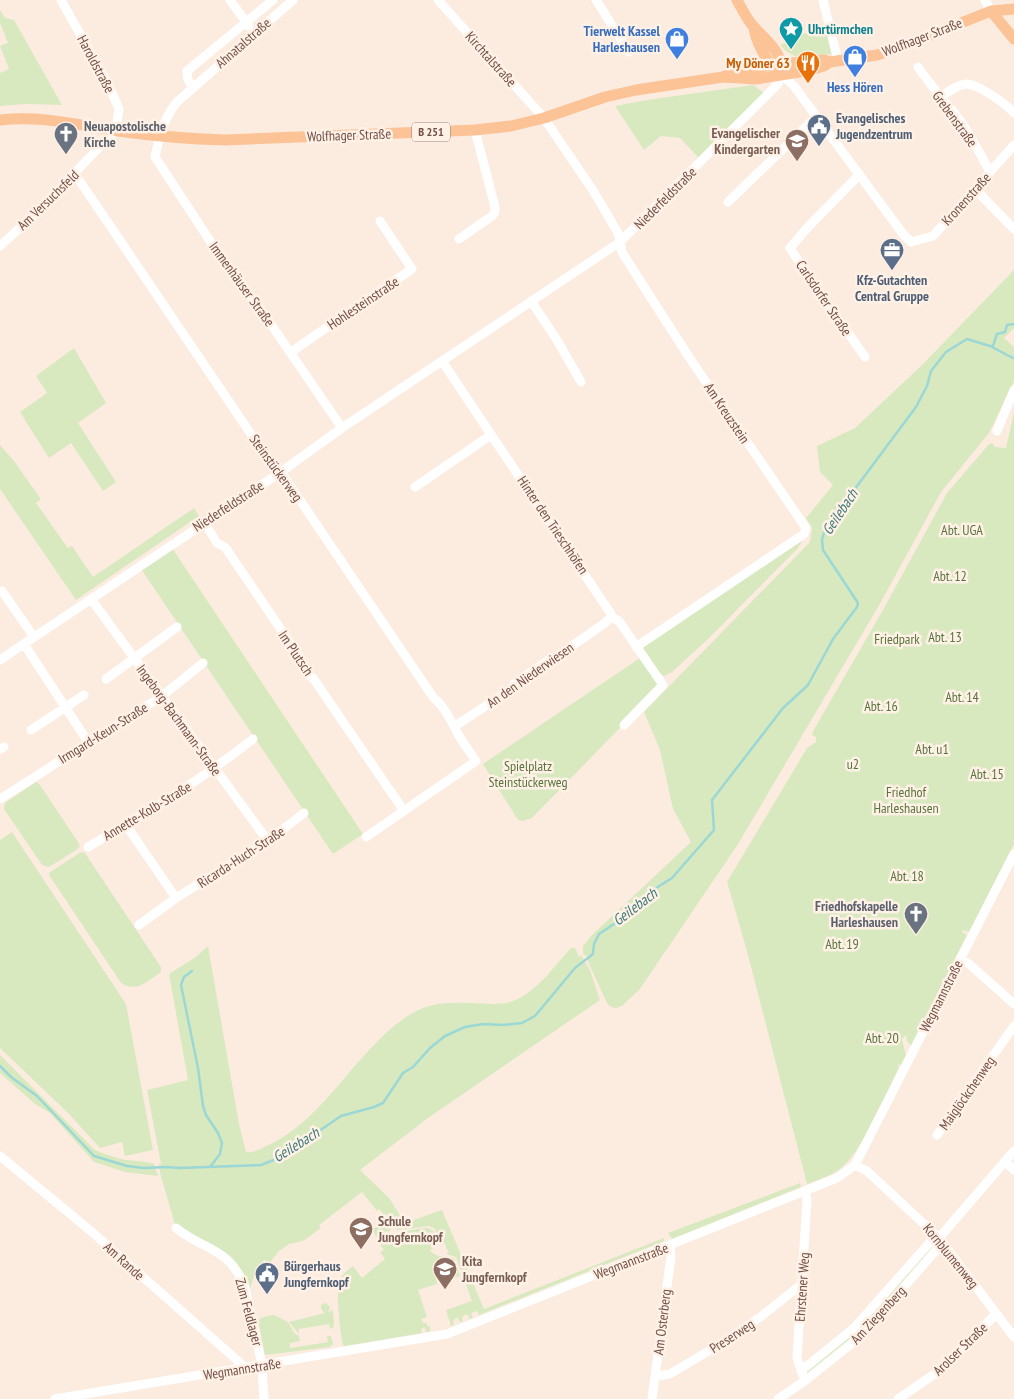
<svg xmlns="http://www.w3.org/2000/svg" width="1014" height="1399" viewBox="0 0 1014 1399" font-family="'PT Sans Narrow',sans-serif">
<style>
.green{fill:#d8e9bf}
.lines{fill:none;stroke-linecap:round;stroke-linejoin:round}
.stream{stroke:#9bd7d5;stroke-width:2.5}
.minor{stroke:#fff;stroke-width:9}
.major{stroke:#fcc397;stroke-width:11}
.labels{text-anchor:middle;stroke-width:5;stroke-linejoin:round;paint-order:stroke}
.shield{fill:#fff1e6;stroke:#9d8077;stroke-width:1}
.shield-label{font-size:12px;font-weight:bold;fill:#734f47}
.culture-label{font-size:14px;font-weight:bold;fill:#0d838f;stroke:#fff1e6;text-anchor:start}
.shop-label{font-size:14px;font-weight:bold;fill:#366cbe;stroke:#fff1e6;text-anchor:end}
.street-label{font-size:14px;fill:#734f47;stroke:#fff1e6}
.food-label{font-size:14px;font-weight:bold;fill:#c56008;stroke:#fff1e6;text-anchor:end}
.service-label{font-size:14px;font-weight:bold;fill:#4e5e75;stroke:#fff1e6;text-anchor:start}
.worship-label{font-size:14px;font-weight:bold;fill:#5b616d;stroke:#fff1e6;text-anchor:start}
.education-label{font-size:14px;font-weight:bold;fill:#785e54;stroke:#fff1e6;text-anchor:start}
.park-label{font-size:14px;fill:#58743d;stroke:#fff1e6}
.water-label{font-size:15px;font-style:italic;fill:#3b7978;stroke:#fff1e6}
</style>
<rect width="100%" height="100%" fill="#fcece0"/>
<path class="green" d="M0,10L5,18L14,20L62,105L26,104L0,106V73L9,69L0,46L8,43L0,23Z
M825,24L833,54L797,57L787,52L780,45Z
M753,85L764,93L699,158L680,138L661,136L644,150L615,106L647,100Z
M1014,270V328L1004,338L1014,347V381L989,433L941,492L881,602L738,844L640,989L622,1006L616,1008L611,1007L607,1003L588,962V957L583,954V946L591,936L691,842L673,809L660,750L644,712L810,542L812,528L806,518L833,485L820,472L817,446L855,428L921,366Z
M74,348L106,403L78,423L116,482L103,491L71,443L49,458L20,412L47,393L36,376Z
M1014,412V844L969,932L963,930L962,932L967,935L911,1046L907,1041L906,1035L902,1039L906,1056L901,1065L898,1064L899,1067C886,1094 862,1153 839,1170C829,1176 818,1180 807,1184L747,951L727,882L807,748L816,742V737L813,736L812,733L884,608L947,493L989,444L992,443L995,447L1006,448Z
M0,445L14,461L41,499L36,503L68,548L72,546L93,577L194,508L199,516L76,600L0,489Z
M801,539L802,541L798,548L708,639L672,672L664,676C653,671 645,659 643,647Z
M172,548L363,834L333,854L141,569Z
M640,658L658,684L656,691L532,818L523,821L518,820L483,764Z
M36,782L40,785L80,845L78,849L49,867L42,865L4,809L5,803Z
M12,832L126,1004L153,1150L125,1156L122,1142L100,1148L68,1113L0,1048V840Z
M81,852L85,853L161,967V972C147,981 138,993 121,983L49,875L50,872Z
M208,946L239,1124L246,1152C252,1153 258,1150 264,1147C318,1125 350,1062 394,1026C421,1004 437,1002 471,1003C485,1003 499,1006 513,1001C537,992 554,966 571,948H575L579,957L581,955L590,970L600,1000L428,1118L360,1170L389,1198L405,1223L442,1210L484,1309L664,1238V1241L479,1315L477,1311L471,1313L473,1318L470,1319L467,1314L462,1317L463,1321L460,1322L458,1318L453,1320L454,1325L451,1326L446,1310L472,1301L456,1257L446,1254L449,1252L446,1248V1245L440,1239L434,1228L429,1226L398,1230L392,1227L390,1231L382,1232L376,1237L373,1229L387,1219L379,1209L377,1211L362,1192L319,1225L321,1228L303,1241L289,1244L279,1251L270,1262L264,1260L255,1272L249,1293L234,1266L176,1228L160,1173L159,1164H161L147,1090L188,1080L169,974L196,957Z
M0,1055L95,1150C105,1154 115,1158 126,1160C136,1161 145,1161 154,1164L158,1176L125,1172L94,1162L50,1113L35,1104L0,1073Z
M800,1183L801,1187L672,1239L668,1233Z
M428,1228L435,1232L438,1239H435L431,1246L433,1250L430,1249C432,1257 446,1257 454,1258L460,1276L454,1278V1274L449,1268L435,1267L437,1284L418,1290L427,1317L421,1319L423,1323H427V1326H430V1331L426,1332L425,1327L421,1329L422,1333L345,1346L343,1345C340,1334 336,1290 339,1281C341,1275 348,1270 353,1266L362,1278L385,1259L380,1252L384,1250L380,1244L382,1243L381,1241C397,1232 410,1229 428,1228Z
M932,1243L935,1246L860,1332L808,1374H807L806,1371Z
M326,1303L330,1307L328,1312L333,1310L334,1323L333,1328L330,1329L329,1324L299,1329V1334L289,1322L325,1313C323,1311 319,1309 322,1304Z
M274,1315L288,1322L294,1333L299,1336L300,1341L290,1343V1348L328,1342L327,1336H331L333,1344L330,1347L265,1355L258,1320L266,1316Z"/>
<g class="lines">
<path class="stream" d="M990,346L1013,358
M192,971L184,977L181,985L198,1068L203,1106L206,1115L218,1133L222,1143L220,1154L210,1167
M0,1066L11,1077L37,1096L94,1156L127,1166L144,1168L166,1167L179,1168L261,1165L281,1157L341,1116L374,1107L383,1103L403,1073L413,1067L430,1048L445,1036L465,1027L483,1024L503,1025L522,1023L535,1016L575,968L593,954L594,944L599,934L617,922L626,913L640,905L653,890L672,878L714,830L712,800L783,708L808,685L833,639L857,607L858,603L823,550L822,540L825,529L916,407L927,386L931,371L946,352L967,339L990,346H993L997,334L1005,332L1007,325L1014,324"/>
<path class="minor" d="M230,0L249,26
M293,0L177,102C164,117 159,138 155,157L235,279L259,307L342,428
M438,0L544,118L594,192L618,233L622,252L644,287L691,360L806,528L804,534L636,647
M596,0L629,52
M823,0L838,61
M985,0L991,11
M918,67C930,85 945,101 959,119C971,135 980,154 990,172
M193,86L188,80L187,71L273,0
M941,97C948,92 956,85 966,84C977,83 1006,104 1014,113
M75,174L278,474L285,478L433,697C445,707 451,721 458,734C463,743 470,752 476,761L366,837
M859,175L808,227L790,248L813,283L865,357
M975,189L1014,229
M728,202L816,117
M459,239L492,216L495,212V207L475,130
M0,246L36,213L116,130L119,109L108,84L61,0
M531,301L557,340L581,382
M291,352L412,269L380,221
M442,361L611,614V617L605,623L556,657L550,659L514,684L510,690L455,726
M997,431L1014,390
M415,487L491,435
M204,522L217,543L225,547L299,656C301,666 304,673 313,678L404,811
M2,591L34,637
M91,599L268,841
M611,617L619,621L663,685L624,725
M24,644L88,742
M0,660L278,474L342,428L620,242L778,84L782,75L794,86L903,234L911,242L933,236L1014,145
M106,679L177,627
M31,730L84,695
M0,749L4,747
M0,799L162,696L203,663
M126,825L176,898
M88,847C145,814 201,780 253,739
M139,925L176,898L268,841L304,813
M960,959L968,963L1014,1004
M937,1135L1014,1026
M0,1156L92,1232L246,1368
M1005,1161L1014,1170
M855,1165L867,1171L939,1238L1014,1337
M176,1228C206,1252 228,1246 245,1287L262,1365L264,1399
M801,1371L854,1328L932,1240L939,1238
M803,1375L797,1358L807,1200L805,1191
M656,1376L670,1374L722,1343L759,1318L802,1284
M55,1399L447,1334L837,1178L855,1165L1014,854
M652,1399L671,1256L670,1246
M778,1399L806,1380L862,1335L937,1249L939,1238L1014,1151
M898,1399L942,1369L996,1314"/>
<path class="major" d="M737,0C742,9 747,20 754,27C766,40 782,52 782,71
M991,11L1014,39
M754,27C755,40 767,62 776,71
M725,76C755,65 792,63 824,60L830,62L877,55L906,45L991,11L1014,9
M0,120C40,115 78,125 118,131C154,136 189,139 225,140L475,130L511,126L544,118L605,97L636,90L723,77L756,79L806,71L824,66L830,62"/>
</g>
<defs>
<symbol id="sight-pin" viewBox="-11 -11 22 30"><path d="M0 17L-7.5 6A9.5 9.5 0 1 1 7.5 6Z" fill="#0f9aa8" stroke="#fff1e6"/><path d="M0-6L1.8-2.2L6-1.7L2.9 1.2L3.7 5.4L0 3.3L-3.7 5.4L-2.9 1.2L-6-1.7L-1.8-2.2Z" fill="#fff"/></symbol>
<symbol id="shop-pin" viewBox="-11 -11 22 30"><path d="M0 17L-7.5 6A9.5 9.5 0 1 1 7.5 6Z" fill="#3f7fe0" stroke="#fff1e6"/><path d="M-5-2.5h2.3a2.7 3.5 0 0 1 5.4 0H5L5.5 6h-11ZM-1.5-2.5h3a1.5 2.3 0 0 0-3 0Z" fill="#fff"/></symbol>
<symbol id="restaurant-pin" viewBox="-11 -11 22 30"><path d="M0 17L-7.5 6A9.5 9.5 0 1 1 7.5 6Z" fill="#e8710a" stroke="#fff1e6"/><path d="M-5-6h1v4h1v-4h1v4h1v-4h1v5L-1.5 .5V6h-2V.5L-5-1ZM5-6V6H3V1.5H1.5Q1.5-4 5-6Z" fill="#fff"/></symbol>
<symbol id="civic-pin" viewBox="-11 -11 22 30"><path d="M0 17L-7.5 6A9.5 9.5 0 1 1 7.5 6Z" fill="#5c6f8a" stroke="#fff1e6"/><path d="M-.6-6.5H3V-4.5H.6V-3L4-1V1h2V6H-6V1h2V-1L-.6-3ZM-1.2 2.5V6h2.4V2.5Z" fill="#fff"/></symbol>
<symbol id="church-pin" viewBox="-11 -11 22 30"><path d="M0 17L-7.5 6A9.5 9.5 0 1 1 7.5 6Z" fill="#6b7280" stroke="#fff1e6"/><path d="M-1.2-6h2.4v3.5h3.3v2.4h-3.3V6h-2.4V-.1h-3.3v-2.4h3.3Z" fill="#fff"/></symbol>
<symbol id="school-pin" viewBox="-11 -11 22 30"><path d="M0 17L-7.5 6A9.5 9.5 0 1 1 7.5 6Z" fill="#8d6e63" stroke="#fff1e6"/><path d="M0-5L7-2L0 1L-7-2ZM-4 1L0 2.5L4 1V4Q0 6-4 4Z" fill="#fff"/></symbol>
<symbol id="office-pin" viewBox="-11 -11 22 30"><path d="M0 17L-7.5 6A9.5 9.5 0 1 1 7.5 6Z" fill="#5c6f8a" stroke="#fff1e6"/><path d="M-6-3h4V-5.5h4V-3h4V5H-6ZM-1-4.5V-3h2v-1.5ZM-6 0V1H6V0Z" fill="#fff"/></symbol>
</defs>
<g fill-rule="evenodd">
<use href="#sight-pin" x="777" y="15" width="28" height="38"/>
<use href="#shop-pin" x="663" y="25" width="28" height="38"/>
<use href="#shop-pin" x="841" y="43" width="28" height="38"/>
<use href="#restaurant-pin" x="794" y="49" width="28" height="38"/>
<use href="#civic-pin" x="805" y="112" width="28" height="38"/>
<use href="#church-pin" x="52" y="120" width="28" height="38"/>
<use href="#school-pin" x="783" y="127" width="28" height="38"/>
<use href="#office-pin" x="878" y="236" width="28" height="38"/>
<use href="#church-pin" x="902" y="900" width="28" height="38"/>
<use href="#school-pin" x="347" y="1215" width="28" height="38"/>
<use href="#school-pin" x="431" y="1255" width="28" height="38"/>
<use href="#civic-pin" x="253" y="1260" width="28" height="38"/>
</g>
<g class="labels">
<rect class="shield" x="412" y="122.5" width="38" height="19" rx="4"/>
<g class="shield-label">
<text x="431" y="136">B 251</text>
</g>
<g class="culture-label">
<text x="808" y="34">Uhrtürmchen</text>
</g>
<g class="shop-label">
<text x="660" y="36">Tierwelt Kassel<tspan x="660" dy="16">Harleshausen</tspan></text>
<text x="855" y="92" text-anchor="middle">Hess Hören</text>
</g>
<g class="street-label">
<text transform="translate(922 37) rotate(-21)" y="5">Wolfhager Straße</text>
<text transform="translate(243 43) rotate(-41)" y="5">Ahnatalstraße</text>
<text transform="translate(491 59) rotate(48)" y="5">Kirchtalstraße</text>
<text transform="translate(96 64) rotate(62)" y="5">Haroldstraße</text>
<text transform="translate(955 119) rotate(54)" y="5">Grebenstraße</text>
<text transform="translate(349 135) rotate(-2)" y="5">Wolfhager Straße</text>
<text transform="translate(665 198) rotate(-45)" y="5">Niederfeldstraße</text>
<text transform="translate(966 199) rotate(-48)" y="5">Kronenstraße</text>
<text transform="translate(48 200) rotate(-44)" y="5">Am Versuchsfeld</text>
<text transform="translate(242 284) rotate(54)" y="5">Immenhäuser Straße</text>
<text transform="translate(824 298) rotate(56)" y="5">Carlsdorfer Straße</text>
<text transform="translate(363 303) rotate(-34)" y="5">Hohlesteinstraße</text>
<text transform="translate(727 413) rotate(56)" y="5">Am Kreuzstein</text>
<text transform="translate(276 468) rotate(54)" y="5">Steinstückerweg</text>
<text transform="translate(228 506) rotate(-33)" y="5">Niederfeldstraße</text>
<text transform="translate(553 525) rotate(56)" y="5">Hinter den Trieschhöfen</text>
<text transform="translate(296 653) rotate(56)" y="5">Im Plutsch</text>
<text transform="translate(530 675) rotate(-35)" y="5">An den Niederwiesen</text>
<text transform="translate(179 720) rotate(54)" y="5">Ingeborg-Bachmann-Straße</text>
<text transform="translate(103 733) rotate(-32)" y="5">Irmgard-Keun-Straße</text>
<text transform="translate(147 811) rotate(-31)" y="5">Annette-Kolb-Straße</text>
<text transform="translate(241 857) rotate(-33)" y="5">Ricarda-Huch-Straße</text>
<text transform="translate(941 996) rotate(-63)" y="5">Wegmannstraße</text>
<text transform="translate(967 1093) rotate(-55)" y="5">Maiglöckchenweg</text>
<text transform="translate(951 1256) rotate(51)" y="5">Kornblumenweg</text>
<text transform="translate(124 1261) rotate(42)" y="5">Am Rande</text>
<text transform="translate(631 1261) rotate(-21)" y="5">Wegmannstraße</text>
<text transform="translate(802 1287) rotate(-86)" y="5">Ehrstener Weg</text>
<text transform="translate(249 1312) rotate(75)" y="5">Zum Feldlager</text>
<text transform="translate(878 1315) rotate(-47)" y="5">Am Ziegenberg</text>
<text transform="translate(662 1322) rotate(-83)" y="5">Am Osterberg</text>
<text transform="translate(732 1336) rotate(-33)" y="5">Preserweg</text>
<text transform="translate(960 1349) rotate(-44)" y="5">Arolser Straße</text>
<text transform="translate(242 1369) rotate(-9)" y="5">Wegmannstraße</text>
</g>
<g class="food-label">
<text x="790" y="68">My Döner 63</text>
</g>
<g class="service-label">
<text x="836" y="123">Evangelisches<tspan x="836" dy="16">Jugendzentrum</tspan></text>
<text x="892" y="285" text-anchor="middle">Kfz-Gutachten<tspan x="892" dy="16">Central Gruppe</tspan></text>
<text x="284" y="1271">Bürgerhaus<tspan x="284" dy="16">Jungfernkopf</tspan></text>
</g>
<g class="worship-label">
<text x="84" y="131">Neuapostolische<tspan x="84" dy="16">Kirche</tspan></text>
<text x="898" y="911" text-anchor="end">Friedhofskapelle<tspan x="898" dy="16">Harleshausen</tspan></text>
</g>
<g class="education-label">
<text x="780" y="138" text-anchor="end">Evangelischer<tspan x="780" dy="16">Kindergarten</tspan></text>
<text x="378" y="1226">Schule<tspan x="378" dy="16">Jungfernkopf</tspan></text>
<text x="462" y="1266">Kita<tspan x="462" dy="16">Jungfernkopf</tspan></text>
</g>
<g class="park-label">
<text x="962" y="535">Abt. UGA</text>
<text x="950" y="581">Abt. 12</text>
<text x="945" y="642">Abt. 13</text>
<text x="897" y="644">Friedpark</text>
<text x="962" y="702">Abt. 14</text>
<text x="881" y="711">Abt. 16</text>
<text x="932" y="754">Abt. u1</text>
<text x="853" y="769">u2</text>
<text x="528" y="771">Spielplatz<tspan x="528" dy="16">Steinstückerweg</tspan></text>
<text x="987" y="779">Abt. 15</text>
<text x="906" y="797">Friedhof<tspan x="906" dy="16">Harleshausen</tspan></text>
<text x="907" y="881">Abt. 18</text>
<text x="842" y="949">Abt. 19</text>
<text x="882" y="1043">Abt. 20</text>
</g>
<g class="water-label">
<text transform="translate(840 512) rotate(-56)" y="5">Geilebach</text>
<text transform="translate(635 907) rotate(-37)" y="5">Geilebach</text>
<text transform="translate(296 1145) rotate(-32)" y="5">Geilebach</text>
</g>
</g>
</svg>
